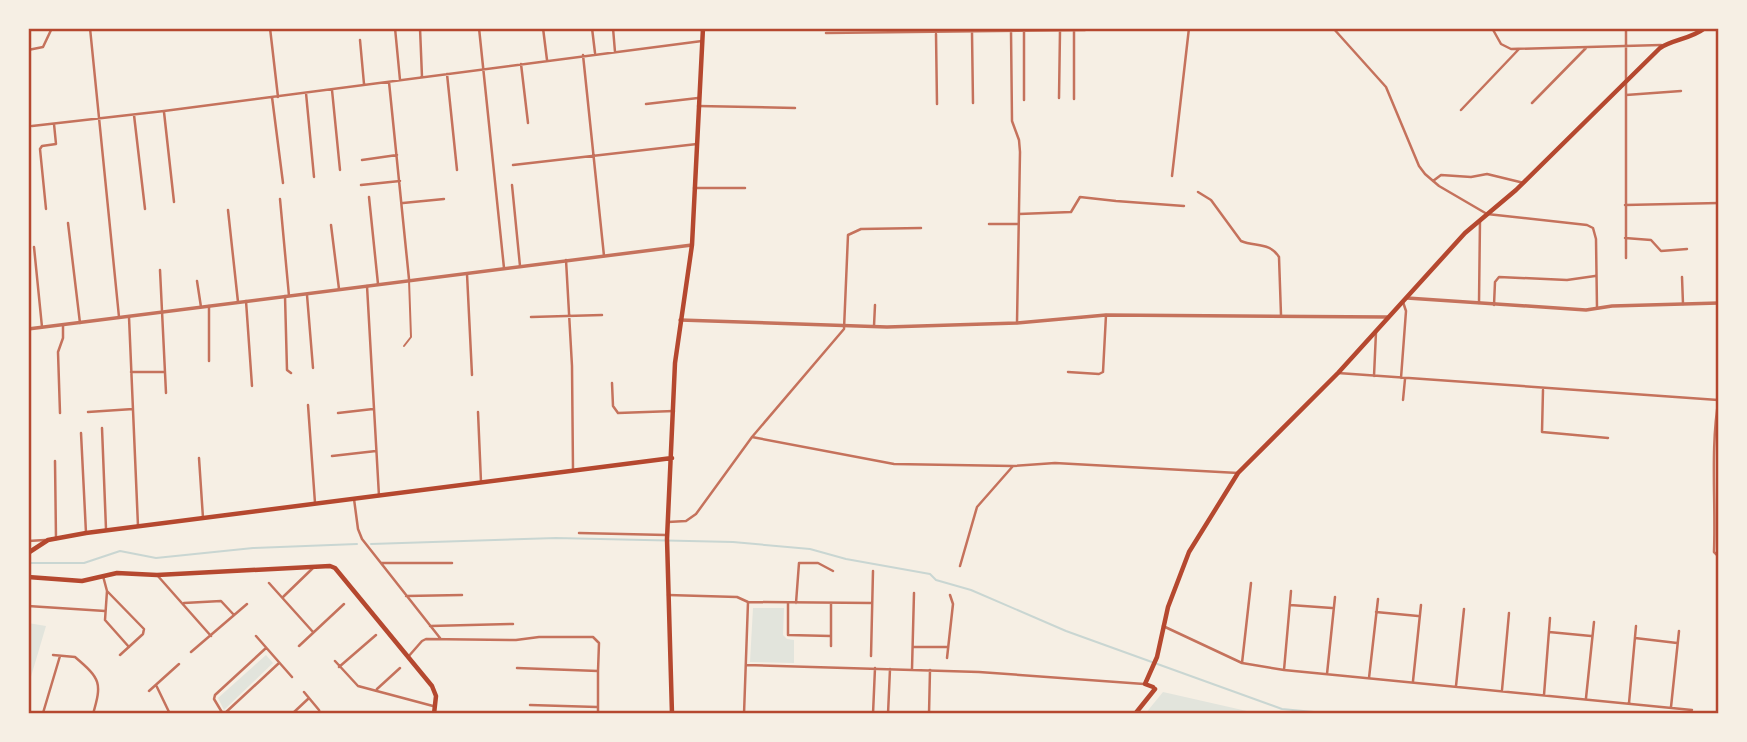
<svg xmlns="http://www.w3.org/2000/svg" width="1747" height="742" viewBox="0 0 1747 742" font-family="'Work Sans',sans-serif">
<style>
.green{fill:#e2e4dc}
.lines{fill:none;stroke-linecap:round;stroke-linejoin:round}
.stream{stroke:#c9d6d2;stroke-width:2}
.pedestrian{stroke:#c5725c;stroke-width:2}
.minor{stroke:#c5725c;stroke-width:2.5}
.tertiary{stroke:#c5725c;stroke-width:3.5}
.secondary{stroke:#b5482f;stroke-width:4.5}
.neatline{fill:none;stroke:#b5482f;stroke-width:2.5}
</style>
<rect width="100%" height="100%" fill="#f6efe4"/>
<path class="green" d="M753,608H784L783,635L787,639L794,640V663L750,662Z
M28,623L46,626L30,680H28Z
M266,655L273,663L224,710L218,698Z
M1163,692L1260,714H1145Z"/>
<g class="lines">
<path class="stream" d="M371,544L556,538L733,542L810,549L846,559L930,574L936,580L971,590L1066,631L1282,709L1335,714
M28,563H84L120,551L156,558L253,548L357,544"/>
<path class="pedestrian" d="M404,346L411,337L409,280"/>
<path class="minor" d="M90,28L119,317
M270,28L278,97
M395,28L400,80
M420,28L422,77
M479,28L504,268
M543,28L547,60
M592,28L595,53
M613,28L615,52
M1333,28L1386,87L1419,166L1425,174L1439,186L1487,214L1587,225L1593,228L1596,239L1597,308
M1492,28L1501,44L1511,49L1661,45
M1011,31L1012,121L1019,140L1020,152L1017,323
M826,33L1085,30
M972,33L973,103
M936,34L937,104
M360,40L364,84
M28,50L43,47L52,28
M583,55L604,256
M521,64L528,123
M447,74L457,170
M389,82L409,279
M332,90L340,170
M306,93L314,177
M1626,95L1681,91
M272,97L283,183
M1059,98L1060,31
M1074,99V30
M1024,100V28
M1532,103L1586,48
M646,104L698,98
M698,106L795,108
M1461,110L1519,49
M164,112L174,202
M134,115L145,209
M32,126L164,111L702,41
M362,160L397,155
M513,165L697,144
M1172,176L1189,28
M1433,181L1441,175L1471,177L1487,174L1524,183
M361,185L400,181
M512,185L520,266
M694,188H745
M1198,192L1211,200L1241,241C1255,247 1270,242 1279,257L1281,315
M369,197L378,284
M280,199L289,296
M403,203L444,199
M1625,205L1719,203
M46,209L40,149L42,146L56,144L54,124
M228,210L238,302
M1019,214L1071,212L1080,197L1116,201L1184,206
M68,223L80,323
M989,224H1017
M331,225L339,289
M1625,238L1651,240L1661,251L1687,249
M34,247L42,327
M1626,258V28
M566,260L572,366L573,470
M160,270L166,393
M467,274L472,375
M1682,277L1683,304
M197,281L201,307
M367,286L379,496
M307,295L313,368
M285,296L287,370L291,373
M246,301L252,386
M1479,303L1480,220
M1494,305L1495,282L1499,277L1567,280L1595,276
M129,317L138,526
M531,317L602,315
M874,326L875,305
M209,361V306
M131,372H165
M1068,372L1099,374L1103,372L1106,315
M1338,373L1718,400
M1374,376L1376,332
M1401,378L1406,311L1403,302
M612,383L613,406L618,413L674,411
M1543,390L1542,432L1608,438
M1719,397C1710,448 1716,501 1714,552L1719,557
M1403,400L1405,379
M308,405L315,503
M88,412L133,409
M478,412L481,482
M60,413L58,352L63,338V325
M338,413L373,409
M102,428L106,529
M81,433L86,533
M752,437L894,464L1013,466L1055,463L1238,473
M332,456L376,451
M199,458L203,518
M55,461L56,539
M354,499L358,529L362,539L440,638
M668,522L686,521L696,514L752,437L844,329L848,235L861,229L921,228
M579,533L666,535
M28,541L45,540
M382,563H452
M960,566L977,507L1013,466
M157,575L211,636
M103,576L107,591L105,620L129,647
M269,583L313,632
M107,591L144,629L143,634L120,655
M668,595L737,597L748,602L872,603
M406,596L462,595
M283,597L313,568
M184,603L221,601L234,615
M788,603V635L831,636
M796,603L799,563H818L833,571
M1290,605L1332,608
M28,606L105,611
M1376,612L1418,616
M430,626L513,624
M1163,626L1242,663L1284,670L1692,710
M1549,632L1591,636
M256,636L292,677
M1635,638L1677,643
M299,646L344,604
M831,646V604
M913,647H948
M191,652L247,604
M53,655L75,657C101,679 102,683 93,714
M871,656L873,571
M408,657L422,641L426,639L516,640L539,637H593L599,643L598,671
M947,658L953,604L950,595
M335,661L358,686L433,706
M1242,663L1251,583
M746,665L979,672L1144,684
M339,667L376,635
M517,668L598,671V714
M912,669L914,593
M1284,670L1291,591
M1327,674L1335,597
M1369,678L1378,599
M1413,681L1421,605
M156,685L170,714
M1456,686L1464,609
M377,689L400,668
M1502,690L1509,613
M149,691L179,664
M304,692L319,710L320,714
M1544,695L1550,618
M1586,698L1594,622
M1629,703L1636,626
M530,705L597,707
M1671,707L1679,631
M43,713L60,656
M223,714L214,699L215,695L266,648
M224,714L279,663
M292,714L309,698
M744,714L748,602
M873,714L875,668
M888,714L890,669
M929,714L930,670"/>
<path class="tertiary" d="M1407,298L1586,310L1612,306L1719,303
M680,320L887,327L1017,323L1106,315L1387,317
M28,329L692,245"/>
<path class="secondary" d="M28,553L48,540L86,533L672,458
M28,577L82,581L117,573L157,575L330,566L335,568L432,686L436,696L434,714
M1153,687L1145,684L1157,657L1168,607L1189,552L1238,473L1338,373L1465,233L1516,190L1660,48C1674,39 1691,39 1705,28
M672,714L667,539L675,363L692,245L703,28
M1135,714L1155,689"/>
</g>
<rect width="1747" height="742" fill="none" stroke="#f6efe4" stroke-width="60"/>
<rect x="30" y="30" width="1687" height="682" class="neatline"/>
</svg>
